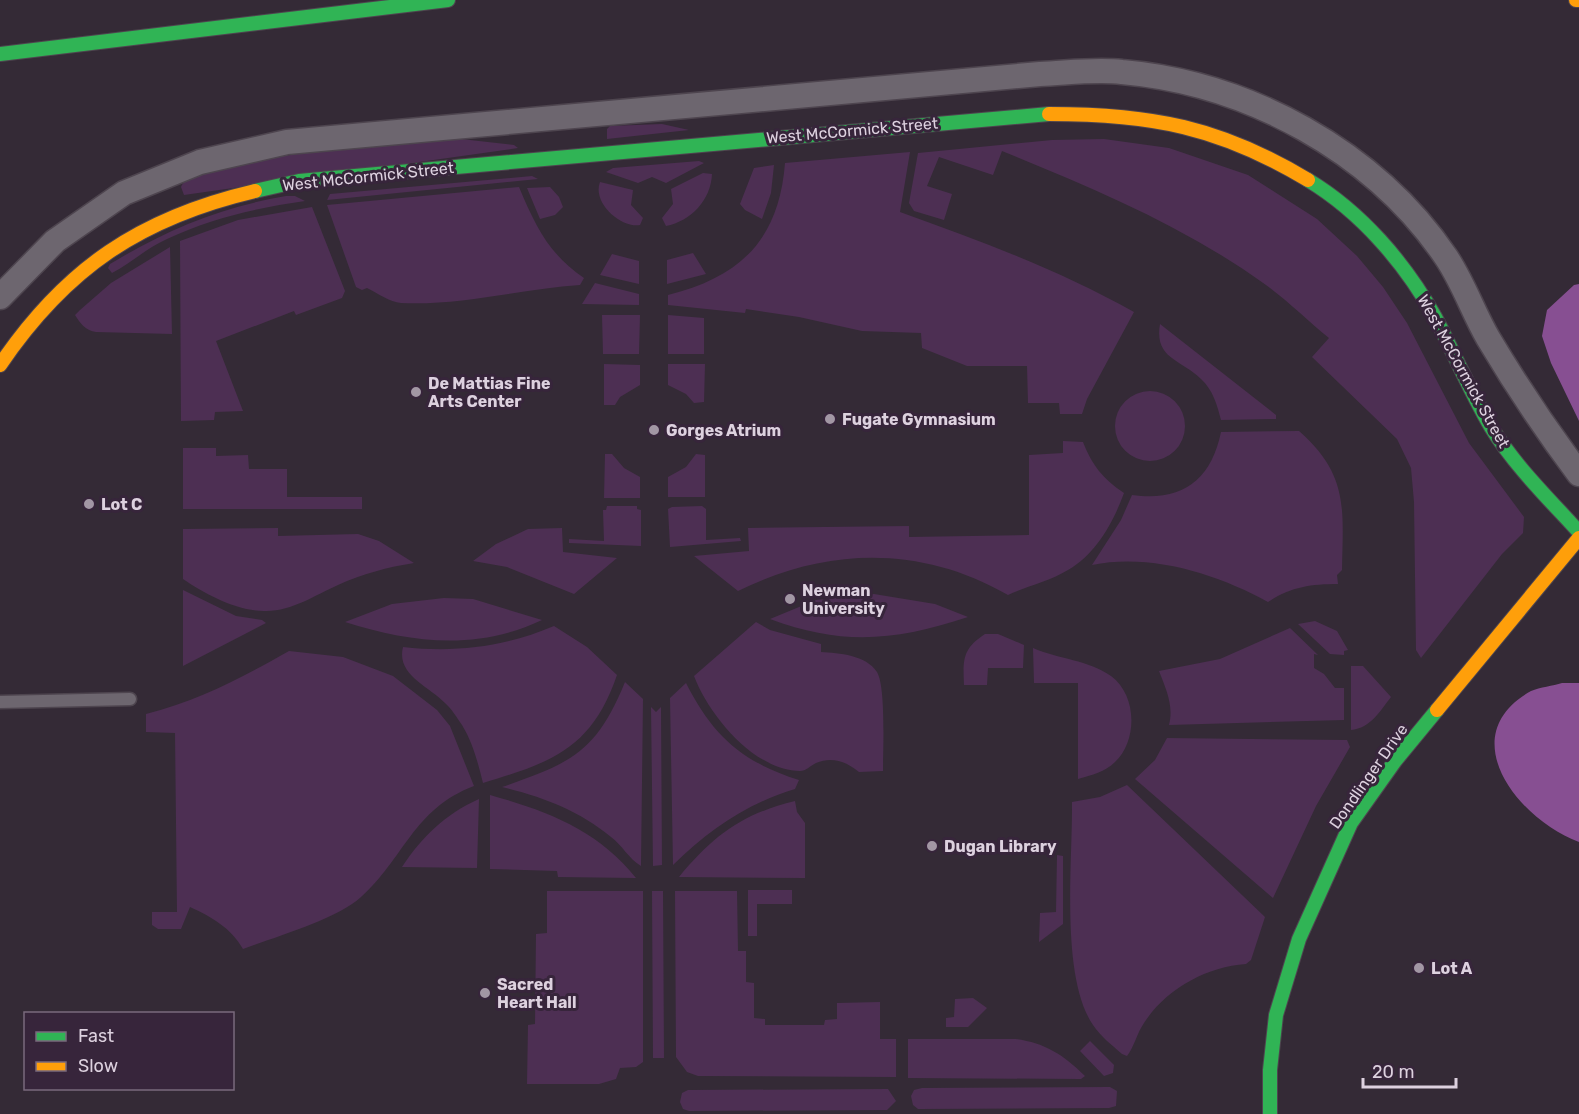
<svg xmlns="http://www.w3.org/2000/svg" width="1579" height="1114" viewBox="0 0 1579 1114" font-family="Rubik,sans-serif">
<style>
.green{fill:#4d2f53}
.water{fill:#874f92}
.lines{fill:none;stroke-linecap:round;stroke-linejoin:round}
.lane-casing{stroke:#4e454f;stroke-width:15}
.street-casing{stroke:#4e454f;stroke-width:27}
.fast-casing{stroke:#4e454f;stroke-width:16}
.slow-casing{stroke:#4e454f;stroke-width:16}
.lane{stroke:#6d666f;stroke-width:12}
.street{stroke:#6d666f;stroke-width:24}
.fast{stroke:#30b455;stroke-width:14}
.slow{stroke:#ff9f0a;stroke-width:14}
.poi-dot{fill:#a297a4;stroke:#37253b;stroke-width:2}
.labels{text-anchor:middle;stroke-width:6;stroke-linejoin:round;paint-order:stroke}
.street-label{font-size:16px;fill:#ddd1df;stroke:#37253b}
.poi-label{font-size:16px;font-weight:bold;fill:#ddd1df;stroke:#37253b;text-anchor:start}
</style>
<rect width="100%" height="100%" fill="#342a36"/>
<path class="green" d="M662,124L689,130L607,139V129L610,126Z
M461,139L514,145L518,148L184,195L181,187C191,156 422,142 461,139Z
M1104,139L1169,148L1248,175L1317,219L1357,256L1383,287L1407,323L1469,443L1524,517L1523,533L1502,554L1421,658L1416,650L1414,502L1411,468L1397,439L1312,357L1329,338C1308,321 1288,301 1266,285C1186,227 1093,188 1002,151L993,175L939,157L927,186L952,194L944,220L914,211L909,203L918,153L1052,140Z
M910,152L900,212C981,241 1059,270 1134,312L1087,399L1082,414H1060L1059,403H1028L1027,366H967L922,348L921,333L862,331L799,317L746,309L745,313L668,305V295C740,277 779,240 785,163Z
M699,161L704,163L666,183L652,177L638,183L606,172L613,168Z
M774,165L771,193L762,219L745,210L740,204L754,168Z
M703,173L712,174C711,200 691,221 666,226L662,218L673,204L671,189Z
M532,176L538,179L327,200L330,194Z
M600,182L633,190L631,205L643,218L640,225C620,228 592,202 600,182Z
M519,187C536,227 548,253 584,278L580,285C521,289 459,306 401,303C390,302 377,293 367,288L362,290L356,287L327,205Z
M550,187L559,197L563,207L555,215L540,219L527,188Z
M286,196H295L305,201C257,208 211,218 167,239C147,248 131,263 112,273L108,268L110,264C168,229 218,208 286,196Z
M312,207L345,291L342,298L296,315L294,311L216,341L243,411L215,412L214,420L181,421L180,241L238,220Z
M170,247L172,334L96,332C86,331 80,323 75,315L80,310L111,283Z
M693,253L706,274L667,284V260Z
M612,254L639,261V284L600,275Z
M595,283L639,294V305L582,304Z
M602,315H640L639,354H603Z
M668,315L704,318V354H668Z
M1160,324L1276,415V419L1221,420C1217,405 1213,390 1201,379C1181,359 1154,359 1160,324Z
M604,364L640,365V385L620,397L615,405H604Z
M668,364H705L704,402L694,403L686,394L668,385Z
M1115 426a35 35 0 1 1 70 0a35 35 0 1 1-70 0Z
M1299,431C1349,475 1343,509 1342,570L1337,575L1338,584C1311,584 1290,587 1268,602C1217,574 1151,553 1092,565L1121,520L1132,495C1181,502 1211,481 1221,432Z
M1063,441L1083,442C1092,465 1103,479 1124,493C1113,523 1096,554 1068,570C1050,581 1027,586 1008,595C921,545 827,547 738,591L694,556L749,551L748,528L909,526V537L1029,535V455L1063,453Z
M183,448H216V456L248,455L249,469H287V497H362V509H183Z
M605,454H612L624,468L640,477V498H604Z
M696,454L705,455V497H668V477L686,467Z
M607,506H637V509L641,510V546L569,543V539L604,541L603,510H606Z
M702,506L706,509V540L740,538L741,541L670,547L668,509L672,507Z
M278,528V536L358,534L379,541L414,563C388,567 362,574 338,585C315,595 291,612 264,611C237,611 205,594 183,579V529Z
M562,528L563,552L617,558L574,594L507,567L473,561L496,544L528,529Z
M183,590L236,616L262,620L266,623L183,666Z
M874,594L935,604L968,617C895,641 843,646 770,619L816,600Z
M444,598L473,599L542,620C477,651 411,643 345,622L392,604Z
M1315,621L1337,631L1348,650L1344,651V655L1330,654L1298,624Z
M756,622L770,630L821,644V652C839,653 866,655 877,672C886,687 883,751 883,771L859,772C847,762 832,756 816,763C810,766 806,771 800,771C753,770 709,715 694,676Z
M554,626L587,647L617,675C592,748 553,762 483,783C478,763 473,743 462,725C457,718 452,709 445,703C429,686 396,675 403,647C455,653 505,647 554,626Z
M1290,628L1318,655L1314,654V668L1324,674L1335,688H1344V720L1169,725C1174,706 1166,689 1159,671L1220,659Z
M985,634H998L1024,645L1023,668H988L987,685H964C963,660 962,649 985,634Z
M1033,648C1058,659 1089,660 1111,676C1137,695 1138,740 1115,762C1105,772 1092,775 1078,779V683H1034Z
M289,651L343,657L393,676L437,710L450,726L474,786C413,809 404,859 361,897C337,919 275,937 243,949C231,928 212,917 190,907L181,929H158L152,925V912H177L175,733L146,732V714C201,700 241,678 289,651Z
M1351,666H1363L1391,697C1380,711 1371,728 1351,730Z
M625,682L643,699L641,866C629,859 622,845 611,837C578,810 543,797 502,787C571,763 596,753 625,682Z
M686,683C713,736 742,762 799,780L795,789C746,804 709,830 673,865L670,698Z
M651,707L656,712L661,707L662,865L653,866Z
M1167,738L1347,740L1350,747L1316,806L1273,898L1135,779L1155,760Z
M1127,785L1265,917L1251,960L1246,964C1206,967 1166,989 1144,1023C1137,1033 1134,1047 1127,1056L1122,1054C1112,1045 1101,1037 1093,1025C1061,978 1072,868 1072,809V802L1100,797Z
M490,795C547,811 598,830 636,878L558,877L557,871L490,869Z
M479,799L477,868L402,867C422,837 445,814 479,799Z
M795,801L797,812L805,823V878L679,877C714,835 742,814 795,801Z
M1057,855L1063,856V924L1039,942L1040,913L1056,912Z
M748,890H792V904H757V936H748Z
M547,891H643V1062L636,1067L620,1068L616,1079L599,1084H527L528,1025L535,1024L536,934L547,933Z
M652,891H663L664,1058H653Z
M675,891H737L738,951H746V982L754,983V1018L765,1019V1025H824L825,1020L837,1019V1003L880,1002V1039H896V1077L698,1076L687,1072L676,1057Z
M973,998L987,1008L968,1027H946V1018L954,1017L955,999Z
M908,1039H1016C1045,1043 1064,1055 1085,1076L1081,1079L908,1078Z
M1090,1041L1114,1065L1113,1073L1104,1076L1080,1051Z
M1110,1087L1117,1091L1116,1106L1109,1108L918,1109L913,1105L911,1096L914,1090L922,1088Z
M888,1089L896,1101L887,1110L689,1111L683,1109L680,1102L682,1093L688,1090Z"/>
<path class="water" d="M1579,284V421L1551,363L1542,336L1547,310L1574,285Z
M1562,683H1579V842C1519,820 1451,736 1531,691C1540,687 1553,686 1562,683Z"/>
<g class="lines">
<defs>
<path id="lane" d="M0,702L130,699"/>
<path id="street" d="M0,297L55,241L124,193L200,162L287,142L1040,74C1067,73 1095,69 1122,72C1248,83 1374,151 1446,257C1463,282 1473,312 1488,338C1516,385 1546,430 1579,474"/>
<path id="fast" d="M0,54L448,0
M1308,180C1361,212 1405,263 1435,317C1454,353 1470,391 1491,427C1515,466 1548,498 1579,532
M255,191L299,181L1049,114
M1270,1114V1070L1276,1015L1299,939L1351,823L1395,761L1437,710"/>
<path id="slow" d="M1576,0H1579
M1049,114C1151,114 1220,127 1308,180
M0,365C66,268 140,218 255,191
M1437,710L1579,538"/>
</defs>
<use href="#lane" class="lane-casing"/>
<use href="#street" class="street-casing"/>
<use href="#fast" class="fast-casing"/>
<use href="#slow" class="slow-casing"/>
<use href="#lane" class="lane"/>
<use href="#street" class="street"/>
<use href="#fast" class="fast"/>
<use href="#slow" class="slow"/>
</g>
<g class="poi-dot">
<circle cx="416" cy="392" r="6"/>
<circle cx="830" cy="419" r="6"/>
<circle cx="654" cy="430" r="6"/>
<circle cx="89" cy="504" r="6"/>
<circle cx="790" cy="599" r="6"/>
<circle cx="932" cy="846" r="6"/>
<circle cx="1419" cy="968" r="6"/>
<circle cx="485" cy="993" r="6"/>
</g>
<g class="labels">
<g class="street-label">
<text transform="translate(852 130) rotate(-5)" y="6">West McCormick Street</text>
<text transform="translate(368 176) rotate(-6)" y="6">West McCormick Street</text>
<text transform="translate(1464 371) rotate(61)" y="6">West McCormick Street</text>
<text transform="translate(1368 776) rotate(-55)" y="6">Dondlinger Drive</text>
</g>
<g class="poi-label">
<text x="428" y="389">De Mattias Fine<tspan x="428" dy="18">Arts Center</tspan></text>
<text x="842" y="425">Fugate Gymnasium</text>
<text x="666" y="436">Gorges Atrium</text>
<text x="101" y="510">Lot C</text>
<text x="802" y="596">Newman<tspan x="802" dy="18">University</tspan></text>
<text x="944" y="852">Dugan Library</text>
<text x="1431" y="974">Lot A</text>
<text x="497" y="990">Sacred<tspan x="497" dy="18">Heart Hall</tspan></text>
</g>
</g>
<rect x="24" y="1012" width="210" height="78" fill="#37253b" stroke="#796a7d" stroke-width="1.5"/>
<rect x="36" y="1032" width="30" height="9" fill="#30b455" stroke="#796a7d" stroke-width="1.5"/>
<text x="78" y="1042" font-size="18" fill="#ddd1df">Fast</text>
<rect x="36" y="1062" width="30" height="9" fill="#ff9f0a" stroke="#796a7d" stroke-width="1.5"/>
<text x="78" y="1072" font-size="18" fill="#ddd1df">Slow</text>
<path d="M1363 1078v9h93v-9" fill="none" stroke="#ddd1df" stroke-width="3"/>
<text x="1372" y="1078" font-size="18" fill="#ddd1df" stroke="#37253b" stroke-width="4.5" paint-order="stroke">20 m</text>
</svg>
